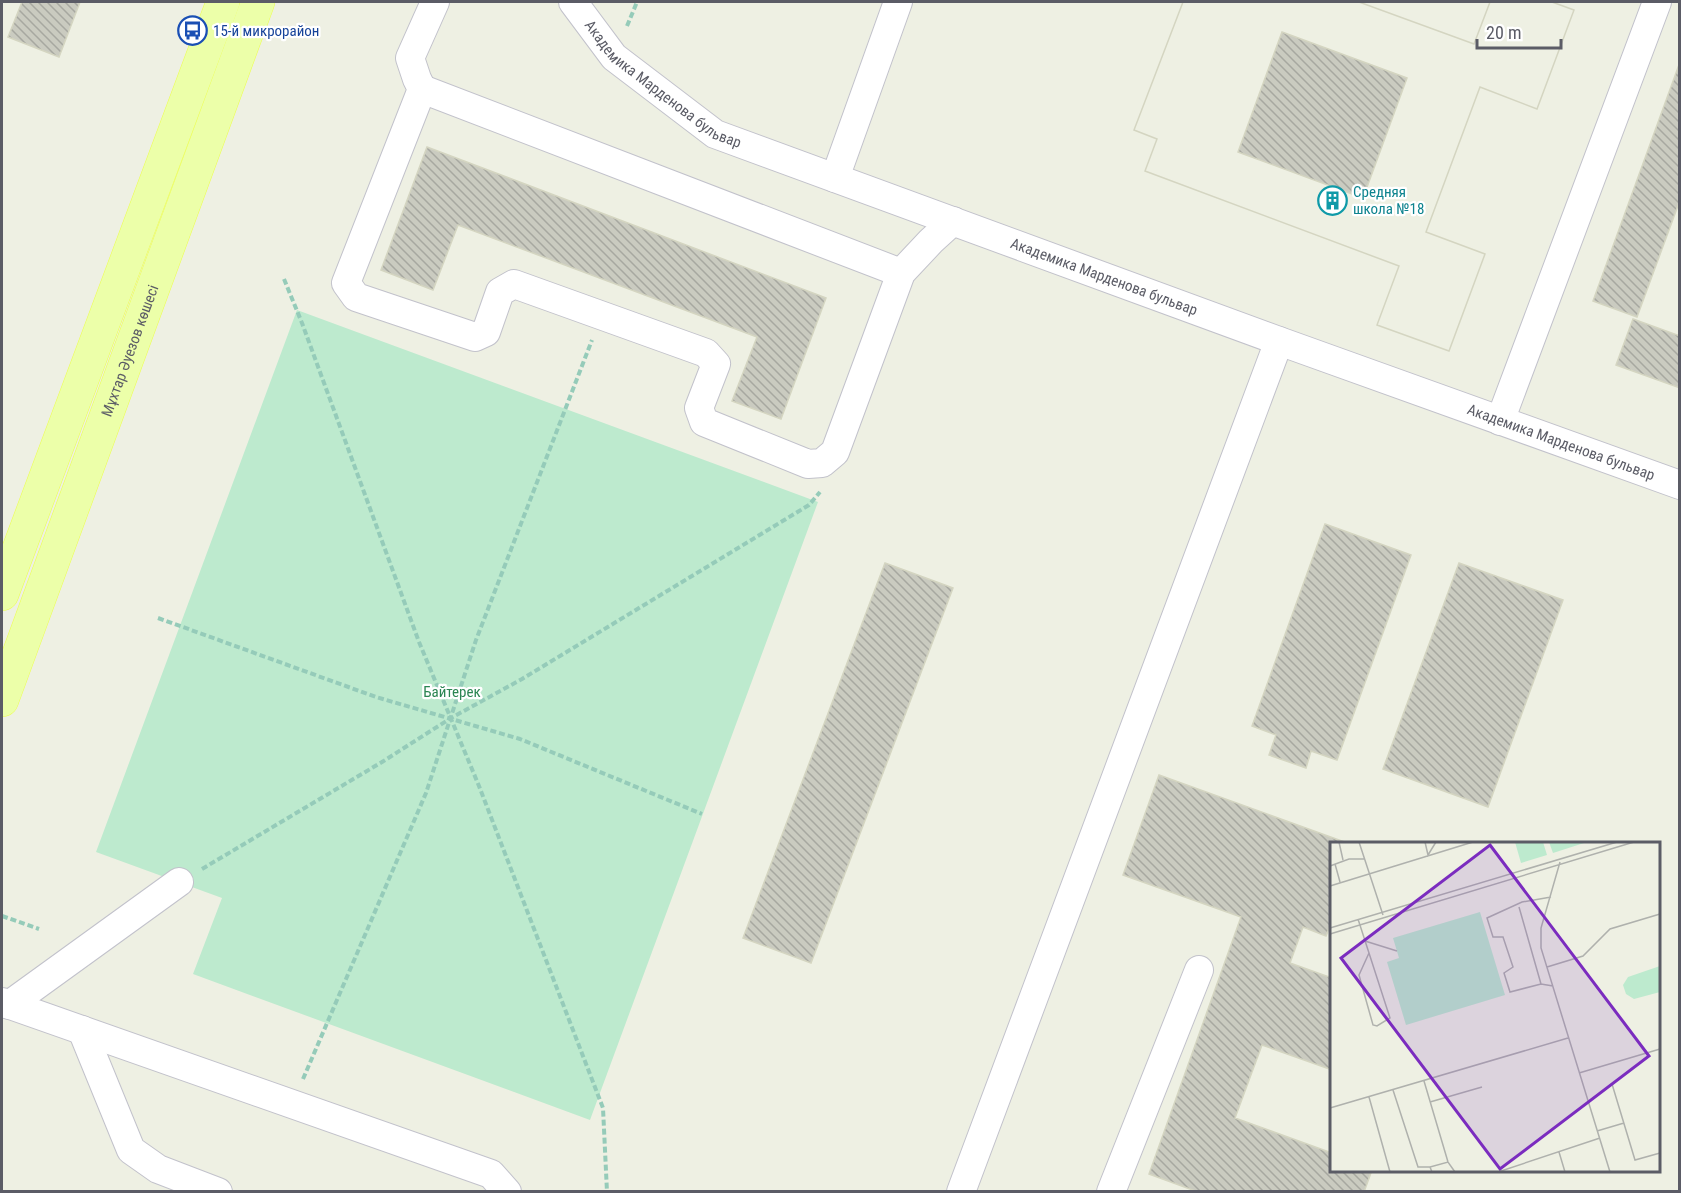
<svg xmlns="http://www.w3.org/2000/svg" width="1681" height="1193" viewBox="0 0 1681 1193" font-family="'Roboto Condensed',sans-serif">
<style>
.green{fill:#bdeace}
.building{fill:url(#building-back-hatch);stroke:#d4d5c1;stroke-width:1.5;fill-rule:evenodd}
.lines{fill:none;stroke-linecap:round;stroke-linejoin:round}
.minor-casing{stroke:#c2c2cb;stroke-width:30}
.major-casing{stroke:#edff4d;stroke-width:34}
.path{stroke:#95cbb9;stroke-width:4;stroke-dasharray:6 3;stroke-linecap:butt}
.minor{stroke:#fff;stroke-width:28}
.major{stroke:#ecffa9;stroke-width:33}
.labels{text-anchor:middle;stroke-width:4.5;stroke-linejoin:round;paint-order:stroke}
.transit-label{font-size:15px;fill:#164399;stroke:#fff;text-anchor:start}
.street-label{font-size:15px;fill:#5b5c66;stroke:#fff}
.culture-label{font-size:15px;fill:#0d838f;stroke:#fff;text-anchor:start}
.park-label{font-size:15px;fill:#2b8552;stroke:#fff}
.inset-road{fill:none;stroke:#afb1ad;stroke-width:1.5}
.view{fill:#7b2cbf;fill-opacity:0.15;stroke:#7b2cbf;stroke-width:3}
.inset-edge{fill:none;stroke:#5b5c66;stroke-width:3}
</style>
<defs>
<pattern id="building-back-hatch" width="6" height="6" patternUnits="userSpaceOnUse" patternTransform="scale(1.5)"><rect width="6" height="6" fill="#cacbc0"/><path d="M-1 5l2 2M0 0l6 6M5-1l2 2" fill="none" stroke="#a7a8a0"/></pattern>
</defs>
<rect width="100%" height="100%" fill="#eef0e3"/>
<path class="green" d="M297,310L818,502L590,1120L193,974L222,898L96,852Z"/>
<path class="building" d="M22,2H80L59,57L8,37Z
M1183,2H1359L1474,44L1490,2H1552L1574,10L1537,109L1480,87L1426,232L1485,254L1449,351L1377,325L1399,266L1145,171L1157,139L1134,130ZM1282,32L1407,78L1363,198L1238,152Z
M1183,2H1359L1474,44L1490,2H1552L1574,10L1537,109L1480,87L1426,232L1485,254L1449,351L1377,325L1399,266L1145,171L1157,139L1134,130Z
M1680,62V200L1637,317L1593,301Z
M427,147L826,298L781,419L732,401L757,337L458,225L433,290L381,270Z
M1633,319L1680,336V388L1616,365Z
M1325,524L1411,555L1337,760L1311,751L1306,768L1269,755L1276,735L1252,726Z
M885,563L953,588L811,963L743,938Z
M1459,563L1563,600L1488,807L1383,769Z
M1159,775L1350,844H1332V921L1326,936L1303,927L1290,963L1332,978V1070L1262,1045L1235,1118L1332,1153V1170H1372L1364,1192H1198L1149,1174L1241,917L1123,875Z"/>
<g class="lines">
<defs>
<g id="minor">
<path d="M435,2L410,58L417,79L422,89L346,283L356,297L475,337L486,332L500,292L514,284L706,353L716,364L699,408L704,422L808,464L822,463L835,452L901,273L931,241L953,221"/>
<path id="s1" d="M573,2L614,57L715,134L1279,341L1680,485"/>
<path d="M422,89L901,273"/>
<path d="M835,178L898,2"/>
<path d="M1500,421L1657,2"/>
<path d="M2,1002L491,1174L507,1192"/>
<path d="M9,1005L179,882"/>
<path d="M82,1030L131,1150L158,1169L218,1192"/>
<path d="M961,1192L1279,341"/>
<path d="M1111,1192L1199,970"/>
</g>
<g id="major">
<path d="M2,594L223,2"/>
<path id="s2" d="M2,700L258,2"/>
</g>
</defs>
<use href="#minor" class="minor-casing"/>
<use href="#major" class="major-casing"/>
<path class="path" d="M627,26L637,2
M284,279L302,323L419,642L479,786L603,1108L607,1192
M158,618L376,697L520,739L702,814
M202,869L382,762L451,718L522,679L809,505L820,492
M2,916L39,929
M303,1079L426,793L476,640L592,340"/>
<use href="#minor" class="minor"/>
<use href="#major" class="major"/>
</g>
<defs>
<symbol id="bus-ring" viewBox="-11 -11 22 22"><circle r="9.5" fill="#fff" stroke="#1a4fb4" stroke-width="1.5"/><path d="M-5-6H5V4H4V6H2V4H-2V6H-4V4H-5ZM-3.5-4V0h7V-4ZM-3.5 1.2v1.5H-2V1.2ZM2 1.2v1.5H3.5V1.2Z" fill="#1a4fb4"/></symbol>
<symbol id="building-ring" viewBox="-11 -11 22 22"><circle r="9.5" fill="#fff" stroke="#0f9aa8" stroke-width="1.5"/><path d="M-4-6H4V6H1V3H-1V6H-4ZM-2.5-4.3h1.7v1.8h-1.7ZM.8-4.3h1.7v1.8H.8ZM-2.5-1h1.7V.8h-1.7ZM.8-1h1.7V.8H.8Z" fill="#0f9aa8"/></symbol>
</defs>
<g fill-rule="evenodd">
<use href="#bus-ring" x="176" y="14" width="33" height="33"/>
<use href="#building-ring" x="1316" y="184" width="33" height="33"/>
</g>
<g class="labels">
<g class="transit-label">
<text x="213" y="36">15-й микрорайон</text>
</g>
<g class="street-label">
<text dy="5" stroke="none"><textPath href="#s1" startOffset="124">Академика Марденова бульвар</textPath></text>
<text dy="5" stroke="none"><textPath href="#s1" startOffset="610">Академика Марденова бульвар</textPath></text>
<text dy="5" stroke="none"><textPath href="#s2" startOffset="372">Мұхтар Әуезов көшесі</textPath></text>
<text dy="5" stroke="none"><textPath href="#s1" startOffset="1096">Академика Марденова бульвар</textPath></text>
</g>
<g class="culture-label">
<text x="1353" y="197">Средняя<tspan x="1353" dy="17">школа №18</tspan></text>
</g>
<g class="park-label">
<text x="452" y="697">Байтерек</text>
</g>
</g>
<g transform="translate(1330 842)">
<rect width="330" height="330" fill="#eef0e3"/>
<path d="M185,0H213L217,13L191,21ZM219,0H253L254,1L223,11ZM150,70L175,153L76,183L57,120L69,116L63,96ZM330,124V150L304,157L296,152L293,143L298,135Z" fill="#bdeace"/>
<path class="inset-road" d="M9,0L13,18M29,0L53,73M95,0L98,13L106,0M230,20L211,86V106L280,330M5,22L10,40M0,24L19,17H35M0,44L143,0M221,55L192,60L157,76L163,95H173L183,125L174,131L180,150L211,142L223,144M189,65L211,142M28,77L60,176L47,184L43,183L29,133L39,111M0,86L287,0M0,92L304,0M35,99L67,109M217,125L253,114L280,87L330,72M249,231L330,207M94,239L118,320M282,242L305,318L330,311M63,248L88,325H100M39,255L60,330M100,260L152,245M0,266L238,196M267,289L294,281M229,310L235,330M102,330L100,325L118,320L125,330M168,330L270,296"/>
<path class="view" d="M160,3L319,214L170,327L11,116Z"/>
<rect width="330" height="330" class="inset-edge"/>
</g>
<rect width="1681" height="1193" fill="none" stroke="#5b5c66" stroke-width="6"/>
<path d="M1477 39v9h84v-9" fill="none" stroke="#5b5c66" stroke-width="3"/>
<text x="1486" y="39" font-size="18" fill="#5b5c66" stroke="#ffffff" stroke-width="4.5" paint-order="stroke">20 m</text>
</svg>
